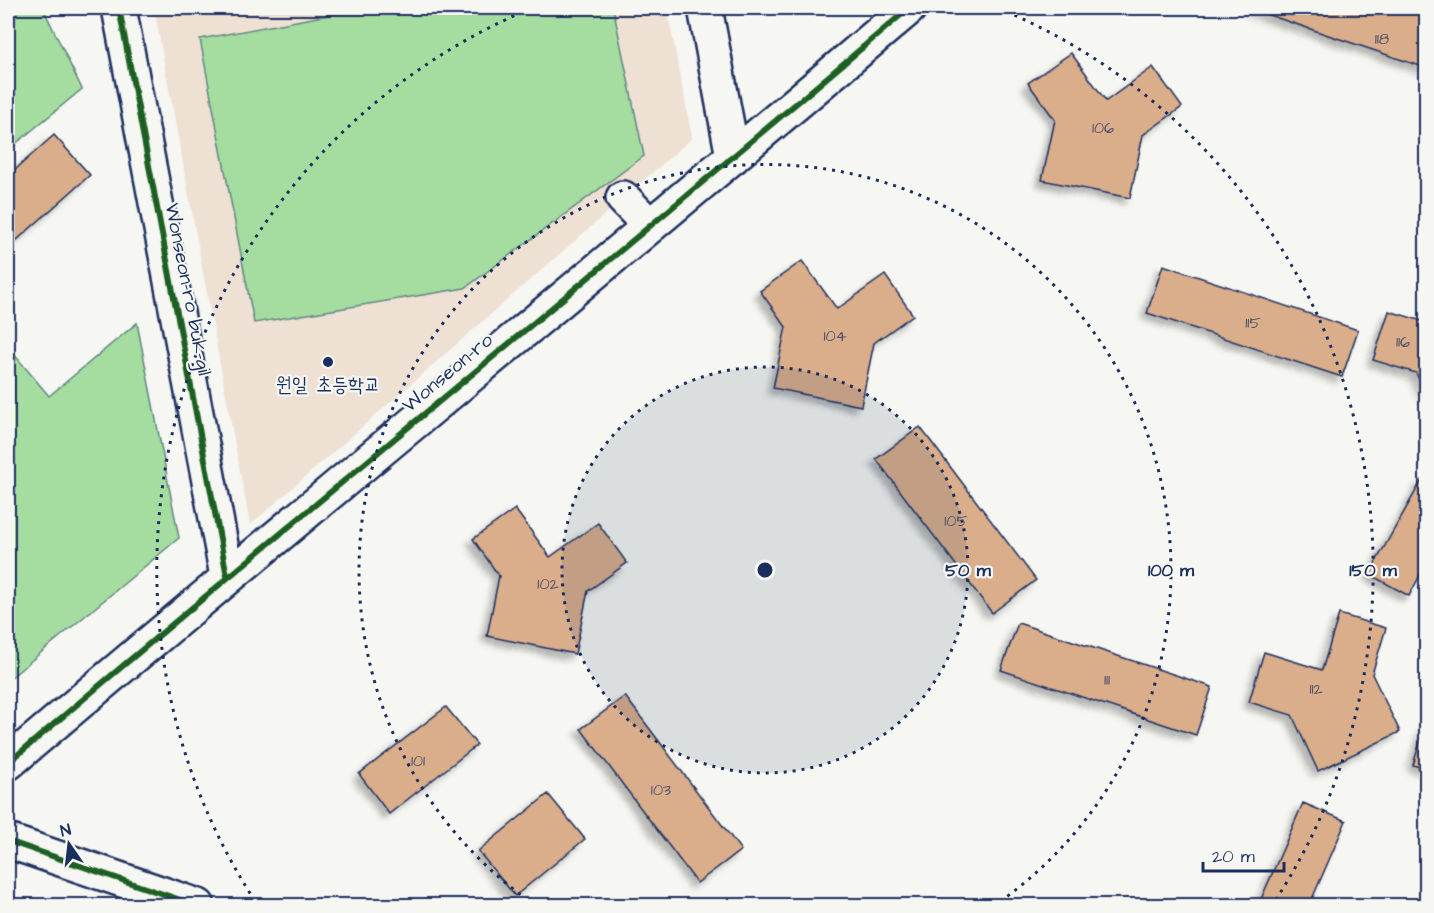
<svg xmlns="http://www.w3.org/2000/svg" width="1434" height="913" viewBox="0 0 1434 913" font-family="'Architects Daughter','Poor Story',sans-serif">
<style>
.built{fill:#eee0d3}
.green{fill:#a5dda1;stroke:#608680;stroke-width:1.5}
.building{fill:#daad8b;stroke:#1b2f5e;stroke-width:1.5;filter:url(#shadow)}
.lines{fill:none;stroke-linecap:round;stroke-linejoin:round}
.minor-casing{stroke:#1b2f5e;stroke-width:38}
.minor{stroke:#f6f6f2;stroke-width:33}
.cycleway-casing{stroke:#f6f6f2;stroke-width:10}
.cycleway{stroke:#1b5e20;stroke-width:6}
.ring{fill:none;stroke:#1b2f5e;stroke-width:3;stroke-dasharray:3 6}
.poi-dot{fill:#1b2f5e;stroke:#f6f6f2;stroke-width:2}
.labels{text-anchor:middle;stroke-width:4.5;stroke-linejoin:round;paint-order:stroke}
.number-label{font-size:16px;fill:#4b4e69}
.street-label{font-size:20px;fill:#1b2f5e;stroke:#f6f6f2}
.poi-label{font-size:20px;fill:#1b2f5e;stroke:#f6f6f2}
.centre{fill:#1b2f5e;stroke:#f6f6f2;stroke-width:3}
.ring-label{font-size:18px;text-anchor:middle;font-weight:bold;fill:#1b2f5e;stroke:#f6f6f2;stroke-width:4.5;stroke-linejoin:round;paint-order:stroke}
</style>
<defs>
<filter id="shadow"><feDropShadow dx="-5.5" dy="5.5" stdDeviation="3" flood-color="#0004"/></filter>
</defs>
<rect width="100%" height="100%" fill="#f6f6f2"/>
<filter id="ink" filterUnits="userSpaceOnUse"><feTurbulence type="fractalNoise" baseFrequency=".0167" numOctaves="2"/><feDisplacementMap in="SourceGraphic" scale="12" xChannelSelector="R" yChannelSelector="G"/><feConvolveMatrix kernelMatrix="1 2 1 2 8 2 1 2 1" color-interpolation-filters="sRGB"/></filter>
<g filter="url(#ink)">
<path class="built" d="M154,8H667L692,138L250,525Z"/>
<path class="green" d="M8,8H43L82,89L8,150Z
M366,8H613L644,156L465,288L254,323L200,39Z
M137,323L179,538L8,680V347L49,396Z"/>
<path class="building" d="M1248,8H1426V68Z
M1071,53L1106,101L1153,67L1182,107L1143,135L1130,198L1042,180L1055,120L1028,83Z
M54,135L90,175L8,248V176Z
M802,261L837,309L885,275L913,315L874,343L861,406L773,388L786,327L760,291Z
M1163,265L1358,330L1342,377L1147,313Z
M1389,311L1426,322V395L1416,373L1373,360Z
M920,427L1036,580L992,613L876,459Z
M1422,480L1426,482V564L1409,596L1369,574Z
M515,509L550,557L598,523L627,563L588,591L575,654L487,636L499,576L473,539Z
M1339,614L1386,628L1372,674L1400,732L1318,771L1292,715L1249,702L1264,652L1322,670Z
M1018,623L1212,687L1196,735L1001,670Z
M625,696L741,850L697,883L581,729Z
M446,707L477,745L389,814L359,774Z
M1425,725L1426,726V769L1413,765Z
M548,794L585,839L515,896L478,851Z
M1303,803L1346,821L1309,906H1258Z"/>
<g class="lines">
<defs>
<path id="minor" d="M119,8L227,576
M705,8L733,157
M623,198L650,226
M8,763C306,509 611,262 909,8
M8,841L198,906"/>
</defs>
<use href="#minor" class="minor-casing"/>
<use href="#minor" class="minor"/>
<defs>
<path id="cycleway" d="M119,8L227,576
M8,763C306,509 611,262 909,8
M8,841L198,906"/>
</defs>
<use href="#cycleway" class="cycleway-casing"/>
<use href="#cycleway" class="cycleway"/>
</g>
</g>
<circle cx="765" cy="570" r="203" fill="#1b2f5e" fill-opacity=".12"/>
<g class="ring">
<circle cx="765" cy="570" r="203"/>
<path d="M535 905A406 406 0 1 1 995 905"/>
<path d="M255 901A608 608 0 0 1 532 8M998 8A608 608 0 0 1 1275 901"/>
</g>
<circle class="poi-dot" cx="328" cy="362" r="6"/>
<g class="labels">
<g class="number-label">
<text x="1382" y="44">118</text>
<text x="1103" y="133">106</text>
<text x="1253" y="328">115</text>
<text x="835" y="341">104</text>
<text x="1403" y="347">116</text>
<text x="956" y="526">105</text>
<text x="548" y="589">102</text>
<text x="1107" y="685">111</text>
<text x="1316" y="694">112</text>
<text x="418" y="766">101</text>
<text x="661" y="795">103</text>
</g>
<g class="street-label">
<text transform="translate(189 289) rotate(79)" y="7">Wonseon-ro buk-gil</text>
<text transform="translate(447 372) rotate(-40)" y="7">Wonseon-ro</text>
</g>
<g class="poi-label">
<text x="328" y="391">원일 초등학교</text>
</g>
</g>
<circle cx="765" cy="570" r="9" class="centre"/>
<g class="ring-label">
<text x="968" y="576">50 m</text>
<text x="1171" y="576">100 m</text>
<text x="1373" y="576">150 m</text>
</g>
<rect width="1434" height="913" fill="none" stroke="#f6f6f2" stroke-width="30"/>
<rect x="15" y="15" width="1404" height="883" fill="none" stroke="#1b2f5e" stroke-width="2" filter="url(#ink)"/>
<g transform="translate(69 844) rotate(346)" stroke="#f6f6f2" stroke-width="4.5" paint-order="stroke">
<path d="M0-4.5L10 22L0 15L-10 22Z" fill="#1b2f5e"/>
<text y="-9" font-size="16" font-weight="bold" text-anchor="middle" fill="#1b2f5e">N</text>
</g>
<path d="M1203 862v9h81v-9" fill="none" stroke="#1b2f5e" stroke-width="3"/>
<text x="1212" y="862" font-size="18" fill="#1b2f5e" stroke="#f6f6f2" stroke-width="4.5" paint-order="stroke">20 m</text>
</svg>
